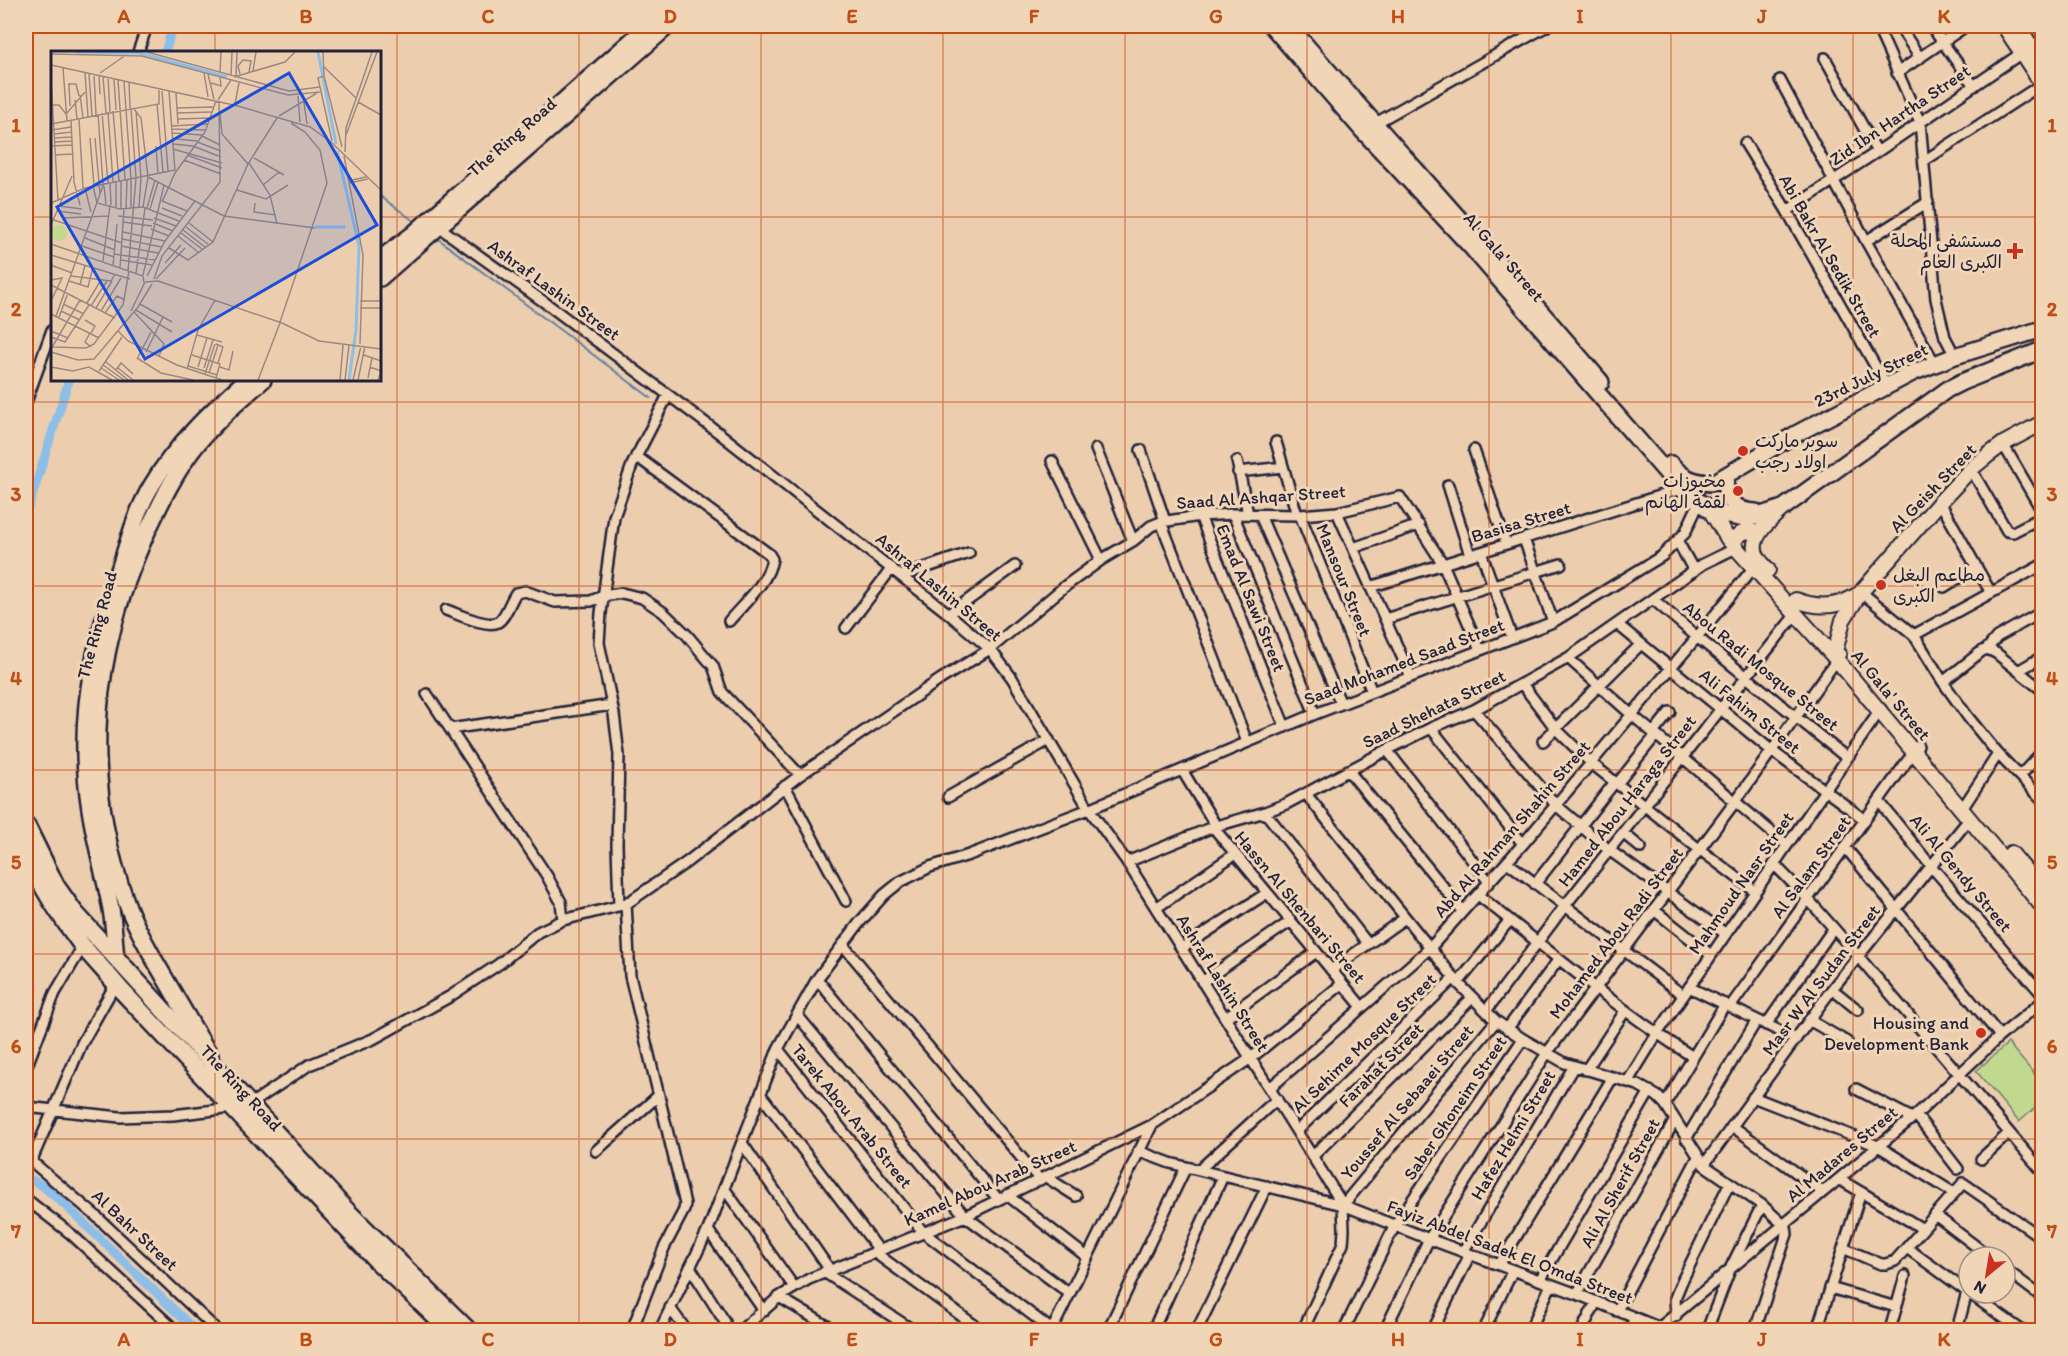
<svg xmlns="http://www.w3.org/2000/svg" width="2068" height="1356" viewBox="0 0 2068 1356" font-family="Itim,'Playpen Sans Arabic',sans-serif">
<style>
.green{fill:#c0d98f;stroke:#717e65;stroke-width:1.5}
.lines{fill:none;stroke-linecap:round;stroke-linejoin:round}
.stream{stroke:#6280a3;stroke-width:2}
.canal{stroke:#8cbee8;stroke-width:9}
.street-casing{stroke:#22223b;stroke-width:14}
.secondary-casing{stroke:#22223b;stroke-width:18}
.primary-casing{stroke:#22223b;stroke-width:20}
.highway-casing{stroke:#22223b;stroke-width:21}
.street{stroke:#f0d5b7;stroke-width:9}
.secondary{stroke:#f0d5b7;stroke-width:14}
.primary{stroke:#f0d5b7;stroke-width:15}
.highway{stroke:#f0d5b7;stroke-width:16}
.grid{fill:none;stroke:#c04e15;stroke-width:1.5;stroke-opacity:0.55}
.poi-dot{fill:#c8321e;stroke:#f0d5b7;stroke-width:2}
.labels{text-anchor:middle;stroke-width:6;stroke-linejoin:round;paint-order:stroke}
.street-label{font-size:18px;fill:#22223b;stroke:#f0d5b7}
.poi-label{font-size:18px;fill:#22223b;stroke:#f0d5b7;text-anchor:end}
.inset-river{fill:none;stroke:#8cbee8;stroke-width:3}
.inset-road{fill:none;stroke:#9b8981;stroke-width:1.5}
.view{fill:#1d4ed8;fill-opacity:0.15;stroke:#1d4ed8;stroke-width:3}
.inset-edge{fill:none;stroke:#22223b;stroke-width:3}
.neatline{fill:none;stroke:#c04e15;stroke-width:2}
.grid-label{font-size:20px;text-anchor:middle;font-weight:bold;fill:#c04e15}
</style>
<rect width="100%" height="100%" fill="#ecceaf"/>
<filter id="ink" filterUnits="userSpaceOnUse"><feTurbulence type="fractalNoise" baseFrequency=".0167" numOctaves="2"/><feDisplacementMap in="SourceGraphic" scale="12" xChannelSelector="R" yChannelSelector="G"/><feConvolveMatrix kernelMatrix="1 2 1 2 8 2 1 2 1" color-interpolation-filters="sRGB"/></filter>
<g filter="url(#ink)">
<path class="green" d="M2008,1043L2042,1083V1102L2019,1122L1976,1071Z"/>
<g class="lines">
<path class="stream" d="M380,196L418,224
M437,238L651,398"/>
<path class="canal" d="M165,52L173,26
M26,515L69,380
M26,1177L43,1186L67,1207L195,1330"/>
<defs>
<path id="street" d="M1879,26L1880,33L1920,122L1936,299L1945,337L1955,356
M1899,26L1920,58
M1931,26L1974,86
M138,52L147,26
M1825,58L1877,152
M1897,73L1966,26
M1780,80L1866,241L1935,364
M1374,124L1547,26
M1745,143L1787,211L1886,385
M1924,161L2042,84
M1787,211L1877,152L2026,50
M436,225L547,304L719,433L949,614L990,649L1012,678L1089,809L1127,862L1343,1205L1344,1230L1343,1244L1303,1330
M1866,241L1928,202
M26,402L52,330
M1276,442L1297,515
M2003,444L2042,511
M1096,449L1133,541
M1141,450L1165,521
M1474,450L1506,544
M636,456L769,554L772,559C768,583 744,603 729,621
M1052,461L1101,560
M1237,461L1248,514
M1971,469L2007,531L2013,532L2042,517
M1238,472L1283,467
M1448,485L1470,555
M1940,502L1991,593
M1337,512L1411,677
M1233,514L1315,714
M1260,515L1341,704
M1300,515L1372,692
M1200,516L1285,727
M1161,522L1247,742
M1524,539L1553,622
M1678,542L1694,571
M1353,548L1419,525
M1481,552L1512,638
M901,576L969,553
M1370,587L1681,489
M1944,587L1976,567
M1861,592L1914,635L1943,682L1968,717L1998,754L2042,799
M1654,600L1697,637L1847,758
M446,610C458,614 487,628 498,622C506,617 510,601 516,593L525,591L555,602L591,601L603,596L622,593L642,598L663,612L687,635L713,666L722,692L800,775
M949,614L1015,566
M1385,619L1561,564
M1617,624L1772,751L1865,820
M846,628L892,568
M1914,635L2042,565
M1987,649L1997,637L2042,612
M1568,658L1632,715L1787,845
M2018,671L2042,657
M1943,682L1982,651L1987,649L1996,653L2042,690
M1522,684L1556,729L1591,763L1699,849L1755,891
M427,694L547,876L561,902L563,920
M1474,710L1556,805L1609,850L1726,934
M1431,728L1523,844
M450,729L612,705
M1653,733L1670,712
M1543,741L1641,644
M1387,750L1489,882
M1182,770L1216,826
M1348,770L1463,911
M2020,776L2042,752
M1617,784L1656,735
M785,786L846,901
M1306,794L1458,983L1496,1021L1523,1039L1565,1063L1638,1085L1657,1096L1665,1104L1704,1165L1762,1205L1786,1227L1787,1234L1755,1330
M948,797L1049,740
M1879,801L1931,866L2042,994
M1962,809L1998,754
M1265,812L1368,944
M1213,827L1362,1007
M1623,833L1641,848
M1845,847L2000,1036
M1127,862L1213,827L1265,812L1286,804L1387,750L1431,728L1474,710L1568,658L1703,564L1736,548
M1507,862L1683,995
M1774,864L1808,899L1858,956L2042,1171
M1535,884L1615,782
M1478,895C1549,950 1617,1009 1693,1057
M626,904L630,976L685,1204L684,1210L664,1248L632,1330
M619,906L617,845L619,755L614,714L599,643L601,613L614,517L632,465L668,395
M1156,908L1235,854
M1654,910L1711,955
M843,945L1040,1180
M1182,948L1267,893
M1331,970L1405,918
M817,979L998,1199
M1202,982L1291,921
M1458,983L1510,920
M1689,987L1796,1039
M1832,989L1858,1010
M1730,1007L1918,746
M1486,1011L1564,907L1796,614
M797,1015L965,1216L1069,1293
M1225,1018L1316,952
M1809,1020L1847,1042
M1766,1025L1833,929
M1507,1029L1559,959
M778,1049L923,1232L1052,1330
M26,1068L55,993L83,946
M1586,1070L1625,1011
M1628,1081L1657,1034L1881,709
M1270,1088L1430,948L1523,844L1697,637L1754,567
M1856,1089L1912,1118
M761,1095L879,1250
M1753,1097L1878,1146L1954,1193
M1665,1104L1725,1004
M249,1105L309,1065L373,1039L449,997L499,964L538,932L563,920L626,904L687,862L800,775L941,679L990,649L1064,587L1101,560L1133,541L1151,526L1161,522L1200,516L1233,514L1300,515L1337,512L1400,497L1443,564L1480,650
M26,1107L120,1117L173,1115L232,1108
M1916,1115L1958,1169
M1732,1126L1823,1192
M1297,1131L1454,978
M1686,1139L1757,1020
M742,1143L830,1270
M596,1151L659,1095
M1138,1151L1170,1163L1343,1205L1429,1239L1577,1294L1665,1330
M1313,1156L1472,998
M26,1159L37,1166L96,1216L217,1330
M1981,1159L2009,1133
M31,1162L82,1043L116,983
M1704,1165L1832,989L1970,818
M1199,1170L1277,1099
M1046,1177L1076,1196
M1839,1179L1923,1229
M724,1188L794,1287
M1007,1195L1087,1257
M26,1199L71,1234L175,1330
M1343,1205L1496,1021
M1935,1215L1990,1257
M708,1230L764,1311
M1843,1248L1881,1264H1886L1895,1261L1963,1183L2042,1238
M1907,1248L1969,1293
M874,1252L981,1330
M1463,1252L1574,1066
M1499,1265L1613,1077
M690,1267L725,1322
M2005,1269L2042,1297
M824,1272L913,1330
M1540,1280L1650,1091
M1830,1288L1896,1307
M1969,1293L2021,1330
M1577,1294L1675,1120
M779,1297L834,1330
M670,1308L686,1330
M1617,1311L1698,1157
M1676,1316L1675,1298L1682,1281L1729,1184
M1819,1326L1834,1330
M1659,1328L1916,1115L2000,1036L2042,1002
M660,1330L708,1230L778,1049L817,979L860,922L884,895L900,882L930,867L969,855L1089,809L1315,714L1553,622L1662,556L1685,533L1699,503
M741,1330L779,1297L809,1279L965,1216L1152,1125L1251,1058L1342,984
M1052,1330L1152,1125
M1108,1330L1186,1167
M1153,1330L1223,1176
M1197,1330L1267,1186
M1344,1330L1395,1225L1523,1039
M1385,1330L1429,1239L1547,1053L1735,802L1841,654
M1433,1330L1470,1254
M1484,1330L1513,1270
M1530,1330L1551,1285
M1582,1330L1596,1302
M1629,1330L1635,1318
M1707,1330L1731,1267L1762,1205
M1817,1330L1861,1192
M1890,1330L1905,1276
M1957,1330L1967,1292"/>
<path id="secondary" d="M2004,26L2042,84
M2018,26L2042,63
M1710,510L1728,539L1837,660L2042,906
M1733,544C1738,532 1748,528 1759,534
M1768,570C1764,565 1758,560 1756,554C1749,536 1772,519 1783,508
M1796,600C1817,608 1838,608 1857,595
M1836,648L1843,620L1861,592L1940,502L1971,469L1987,456L2003,444L2042,423
M2011,853L2042,890"/>
<path id="primary" d="M1272,26L1363,131L1473,249L1678,486L1710,510L1729,516L1746,519L1755,517L1783,508L1948,389L1962,382L2042,350
M1289,26C1392,145 1499,261 1601,382
M380,259L412,235L648,26
M380,278L668,26
M1671,464C1682,478 1695,483 1713,483L1796,434L1912,373L1955,356L2042,329
M1726,477C1723,497 1735,512 1756,512
M116,958C114,940 114,922 110,904C101,860 89,820 86,774C80,698 98,632 122,561C130,535 138,508 152,485C176,444 211,411 246,380
M210,1055C191,1024 173,992 155,961C145,942 134,924 127,904C80,777 92,655 146,534C161,502 176,470 198,443C217,420 240,400 263,380"/>
<path id="highway" d="M26,825L56,886L75,913L347,1211L468,1330
M26,856C42,887 60,916 81,944C94,960 108,974 121,990L378,1262L449,1330"/>
</defs>
<use href="#street" class="street-casing"/>
<use href="#secondary" class="secondary-casing"/>
<use href="#primary" class="primary-casing"/>
<use href="#highway" class="highway-casing"/>
<use href="#street" class="street"/>
<use href="#secondary" class="secondary"/>
<use href="#primary" class="primary"/>
<use href="#highway" class="highway"/>
</g>
</g>
<path class="grid" d="M215,26V52M397,26V1330M579,26V1330M761,26V1330M943,26V1330M1125,26V1330M1307,26V1330M1489,26V1330M1671,26V1330M1853,26V1330M26,217H52M380,217H2042M215,380V1330M26,402H2042M26,586H2042M26,770H2042M26,954H2042M26,1139H2042"/>
<g class="poi-dot">
<path d="M2012 242h6v6h6v6h-6v6h-6v-6h-6v-6h6z"/>
<circle cx="1743" cy="451" r="6"/>
<circle cx="1738" cy="491" r="6"/>
<circle cx="1881" cy="585" r="6"/>
<circle cx="1981" cy="1033" r="6"/>
</g>
<g class="labels">
<g class="street-label">
<text transform="translate(1900 115) rotate(-34)" y="6">Zid Ibn Hartha Street</text>
<text transform="translate(512 137) rotate(-41)" y="6">The Ring Road</text>
<text transform="translate(1830 256) rotate(60)" y="6">Abi Bakr Al Sedik Street</text>
<text transform="translate(1504 257) rotate(49)" y="6">Al Gala' Street</text>
<text transform="translate(554 290) rotate(36)" y="6">Ashraf Lashin Street</text>
<text transform="translate(1871 375) rotate(-26)" y="6">23rd July Street</text>
<text transform="translate(1933 488) rotate(-46)" y="6">Al Geish Street</text>
<text transform="translate(1261 497) rotate(-4)" y="6">Saad Al Ashqar Street</text>
<text transform="translate(1521 522) rotate(-17)" y="6">Basisa Street</text>
<text transform="translate(1344 580) rotate(68)" y="6">Mansour Street</text>
<text transform="translate(939 587) rotate(40)" y="6">Ashraf Lashin Street</text>
<text transform="translate(1251 598) rotate(68)" y="6">Emad Al Sawi Street</text>
<text transform="translate(97 625) rotate(-75)" y="6">The Ring Road</text>
<text transform="translate(1404 662) rotate(-21)" y="6">Saad Mohamed Saad Street</text>
<text transform="translate(1761 666) rotate(39)" y="6">Abou Radi Mosque Street</text>
<text transform="translate(1891 695) rotate(50)" y="6">Al Gala' Street</text>
<text transform="translate(1434 709) rotate(-26)" y="6">Saad Shehata Street</text>
<text transform="translate(1750 711) rotate(39)" y="6">Ali Fahim Street</text>
<text transform="translate(1627 801) rotate(-52)" y="6">Hamed Abou Haraga Street</text>
<text transform="translate(1512 829) rotate(-49)" y="6">Abd Al Rahman Shahin Street</text>
<text transform="translate(1811 867) rotate(-54)" y="6">Al Salam Street</text>
<text transform="translate(1961 873) rotate(50)" y="6">Ali Al Gendy Street</text>
<text transform="translate(1741 883) rotate(-55)" y="6">Mahmoud Nasr Street</text>
<text transform="translate(1300 907) rotate(50)" y="6">Hassn Al Shenbari Street</text>
<text transform="translate(1616 933) rotate(-53)" y="6">Mohamed Abou Radi Street</text>
<text transform="translate(1821 980) rotate(-53)" y="6">Masr W Al Sudan Street</text>
<text transform="translate(1223 983) rotate(58)" y="6">Ashraf Lashin Street</text>
<text transform="translate(1364 1043) rotate(-44)" y="6">Al Sehime Mosque Street</text>
<text transform="translate(1381 1065) rotate(-45)" y="6">Farahat Street</text>
<text transform="translate(241 1088) rotate(47)" y="6">The Ring Road</text>
<text transform="translate(1407 1102) rotate(-50)" y="6">Youssef Al Sebaaei Street</text>
<text transform="translate(1455 1108) rotate(-56)" y="6">Saber Ghoneim Street</text>
<text transform="translate(852 1116) rotate(51)" y="6">Tarek Abou Arab Street</text>
<text transform="translate(1513 1135) rotate(-59)" y="6">Hafez Helmi Street</text>
<text transform="translate(1842 1154) rotate(-40)" y="6">Al Madares Street</text>
<text transform="translate(990 1183) rotate(-24)" y="6">Kamel Abou Arab Street</text>
<text transform="translate(1620 1183) rotate(-61)" y="6">Ali Al Sherif Street</text>
<text transform="translate(135 1230) rotate(43)" y="6">Al Bahr Street</text>
<text transform="translate(1510 1252) rotate(21)" y="6">Fayiz Abdel Sadek El Omda Street</text>
</g>
<g class="poi-label">
<text x="2002" y="247">مستشفى المحلة<tspan x="2002" dy="21">الكبرى العام</tspan></text>
<text x="1755" y="447" text-anchor="start">سوبر ماركت<tspan x="1755" dy="21">اولاد رجب</tspan></text>
<text x="1726" y="487">مخبوزات<tspan x="1726" dy="21">لقمة الهانم</tspan></text>
<text x="1893" y="581" text-anchor="start">مطاعم البغل<tspan x="1893" dy="21">الكبرى</tspan></text>
<text x="1969" y="1029">Housing and<tspan x="1969" dy="21">Development Bank</tspan></text>
</g>
</g>
<g transform="translate(51 51)">
<rect width="330" height="330" fill="#ecceaf"/>
<path d="M0 182a8 8 0 1 1 16 0a8 8 0 1 1-16 0Z" fill="#c0d98f"/>
<path class="inset-river" d="M25,1L89,2L176,26M267,1L285,93M286,100L308,195L305,279L298,329M264,176H294"/>
<path class="inset-road" d="M96,1L238,40L269,36M272,1L273,25L291,96M0,3L91,5L237,44L269,41M0,14L187,55L259,76L280,91L330,139M272,15L305,47M12,17L16,70M202,20L205,1M169,21L170,1M34,22L37,66M49,22L75,4M153,22L157,46M38,23L41,65M43,23L45,64M157,23L163,48M189,23L187,15L192,9L200,10L198,21M48,25L49,43M180,25L181,1M185,25L186,1M273,25L267,27L281,90M52,26L55,62M57,26L59,61M183,26L234,11L244,1M0,28L7,150M63,28L65,59M67,29L74,129M73,31L80,128M78,31L79,57M160,32L170,35L169,26M17,33H25L28,45M18,33L19,55M111,40L117,120M118,40L124,120M125,42L127,73M29,44L32,67M247,45L249,71M252,45L256,73M24,49L26,68M167,49L180,29M307,51L330,64M106,53L112,121M184,53L188,32M1,54H8L15,63M126,57L162,56M83,58L90,67L97,126L92,156M62,60L68,130M85,60L90,127L88,156M57,61L62,131M51,62L57,132M126,62L160,61M15,63L34,41M47,63L52,133M169,63L171,83L197,113M228,65L266,42M28,68L32,137M127,68L158,67M20,70L23,131L29,154M0,73L108,53V39M120,75L157,73M121,78L154,79M1,79L20,76M121,82L151,84M3,83L21,81M295,84L326,1M151,85L169,94M3,87L21,86M39,87L43,134M44,87L49,143M126,88L146,90M3,91L21,90M146,91L170,100M122,93L142,95L170,106M0,95L21,94M105,95L107,123M122,98L171,112M294,101L295,77L321,1M4,104L22,103M136,104L171,117M293,105L312,204L309,293M203,107L233,124M133,109L170,123M198,112L219,144L226,173M97,126L173,165L264,177M297,130L315,126M65,131V156M59,132L60,154M298,132L317,128M212,134L228,121M42,135L46,152L69,158L92,156L128,170M53,135L55,153M34,137L40,161M186,139L215,148L237,134M111,150L136,160M111,151L124,122L154,81L165,50M0,152L34,137L124,119M204,152L203,161L225,164M8,155L31,158M80,156V128M96,157L104,129M111,157L131,165M70,158V130M75,158L76,129M99,158L107,131M6,160L30,163M67,165L102,169M11,167L58,165M103,167L125,175M0,168L71,192M72,171L101,175M102,172L122,180M138,172L162,191M0,174L21,125M135,176L158,194M100,178L118,185M132,179L154,196M72,181L114,190M130,182L151,198M127,185L147,201M34,187L64,199M71,188L111,196M0,193L92,225L93,232M31,195L63,206M70,195L107,202M118,197L137,209L162,191L197,113L226,67M63,203L104,209M0,204L79,228M70,209L101,214M52,210L59,154M114,212L130,194M0,214L21,222M62,215L66,173M69,217L73,158M77,220L85,127L80,57M85,222L94,157M92,224L113,134M20,225L60,230L64,223M96,225L114,190L144,150M103,228L111,205L169,131L168,50M105,228L134,197M0,229L11,227L1,248M18,230L37,236L42,216M94,231L107,230L231,272L268,290L330,298M0,234L64,267M29,234L34,214M309,250H330M36,252L50,229M12,253L33,263M89,253L121,271M40,255L56,230M45,257L61,230M309,257H330M85,259L121,281M10,260L29,269M50,260L70,227M80,260L94,231M83,261L113,293L108,305M54,262L66,245L74,249M0,263L48,287M5,265L53,132M8,266L17,242M34,269L44,275L40,282M229,271L276,132L269,99L254,81L240,72M0,280L17,287M67,280L77,290L126,314L171,329M39,282L34,291L40,296M146,284L171,291M0,286L14,291L38,254M165,293L172,296L167,312M2,296L35,297L43,293L72,254L78,220M0,298L29,249M0,301L27,309L43,308L87,256L101,233M95,301L112,266M141,304L169,313L165,327M313,304L330,310M86,307L110,322L142,329M86,308L100,281M55,311L77,329M52,314L73,329M137,315L166,324M0,316L22,320L38,316L61,329M147,316L156,287M169,316L178,319L182,300M319,316L330,320L327,329M50,317L68,329M67,317L82,329M153,317L162,289M136,318L147,279L164,249M65,319L70,312L82,323M48,320L71,286M158,322L167,294M154,323L164,293M317,327L321,307M207,329L229,272M289,329L292,294M294,329L298,294M302,329L310,295M307,329L314,295"/>
<path class="view" d="M238,22L326,174L94,308L6,156Z"/>
<rect width="330" height="330" class="inset-edge"/>
</g>
<rect width="2068" height="1356" fill="none" stroke="#f0d5b7" stroke-width="66"/>
<g transform="translate(1987 1275) rotate(210)"><circle r="28" fill="#f0d5b7" stroke="#9e8d85" stroke-width="1.5"/>
<path d="M0-4.5L10 22L0 15L-10 22Z" fill="#c8321e"/>
<text y="-9" font-size="16" font-weight="bold" text-anchor="middle" fill="#22223b">N</text>
</g>
<rect x="33" y="33" width="2002" height="1290" class="neatline"/>
<g class="grid-label">
<text x="124" y="23">A</text>
<text x="306" y="23">B</text>
<text x="488" y="23">C</text>
<text x="670" y="23">D</text>
<text x="852" y="23">E</text>
<text x="1034" y="23">F</text>
<text x="1216" y="23">G</text>
<text x="1398" y="23">H</text>
<text x="1580" y="23">I</text>
<text x="1762" y="23">J</text>
<text x="1944" y="23">K</text>
<text x="16" y="132">1</text>
<text x="2052" y="132">1</text>
<text x="16" y="316">2</text>
<text x="2052" y="316">2</text>
<text x="16" y="501">3</text>
<text x="2052" y="501">3</text>
<text x="16" y="685">4</text>
<text x="2052" y="685">4</text>
<text x="16" y="869">5</text>
<text x="2052" y="869">5</text>
<text x="16" y="1053">6</text>
<text x="2052" y="1053">6</text>
<text x="16" y="1238">7</text>
<text x="2052" y="1238">7</text>
<text x="124" y="1346">A</text>
<text x="306" y="1346">B</text>
<text x="488" y="1346">C</text>
<text x="670" y="1346">D</text>
<text x="852" y="1346">E</text>
<text x="1034" y="1346">F</text>
<text x="1216" y="1346">G</text>
<text x="1398" y="1346">H</text>
<text x="1580" y="1346">I</text>
<text x="1762" y="1346">J</text>
<text x="1944" y="1346">K</text>
</g>
</svg>
